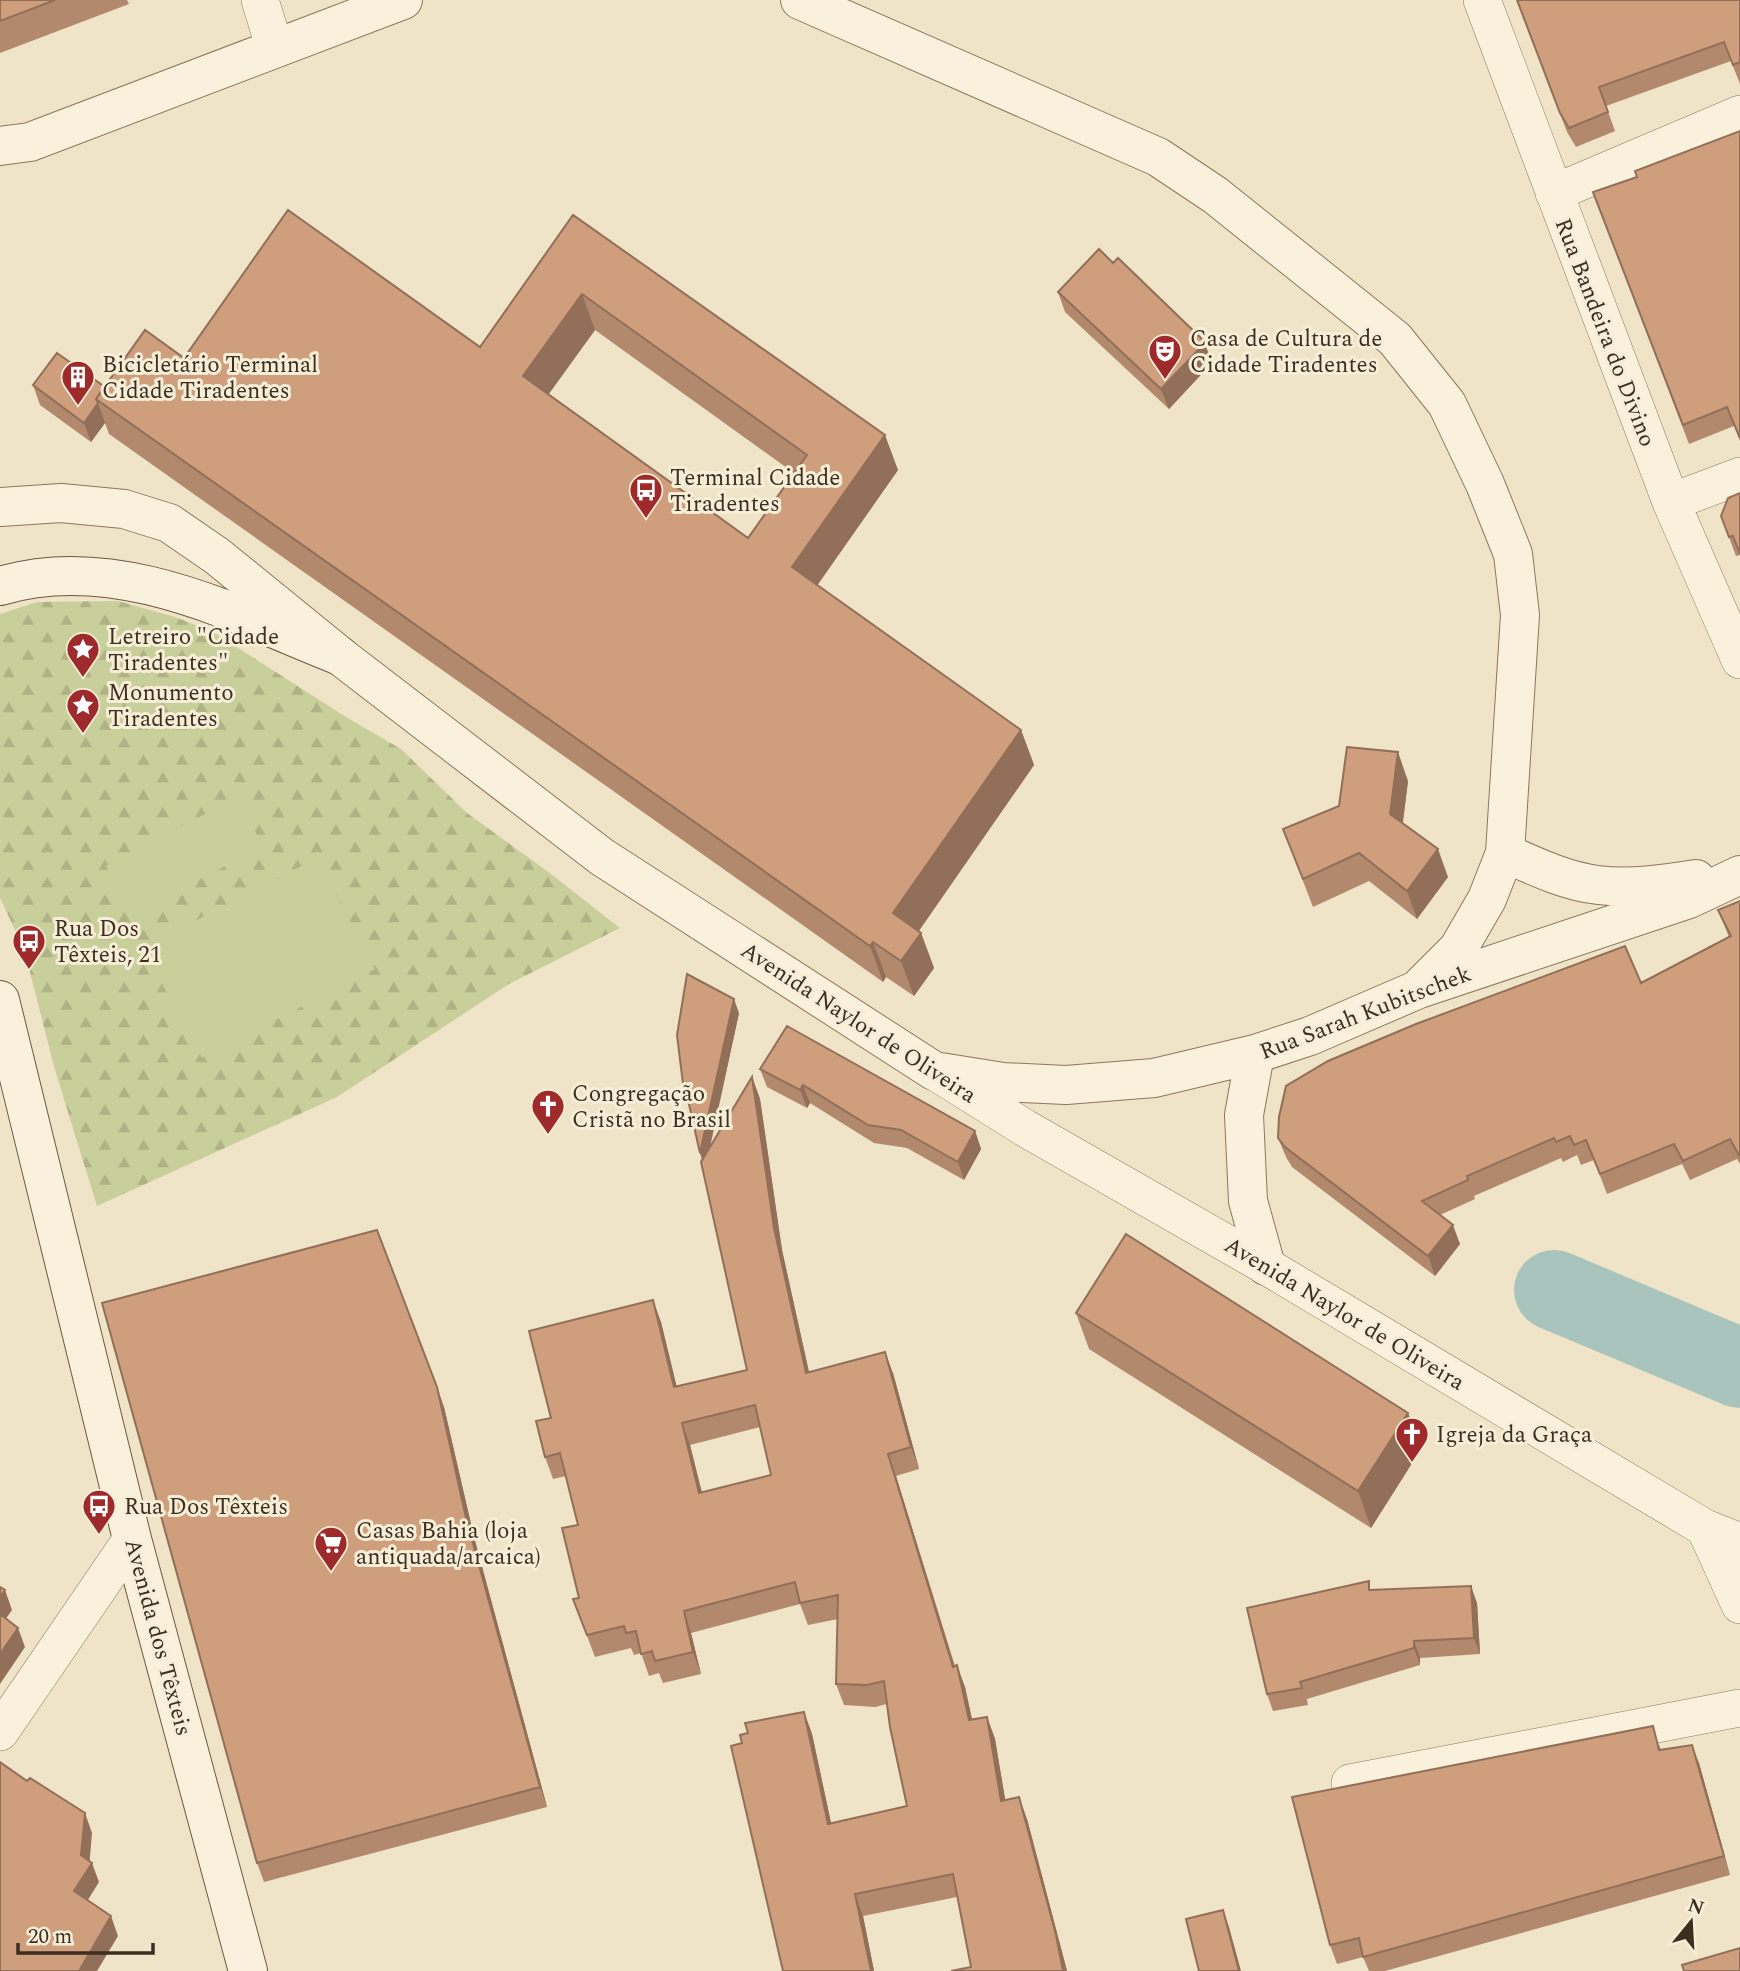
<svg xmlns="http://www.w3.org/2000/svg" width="1740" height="1971" viewBox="0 0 1740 1971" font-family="Spectral,serif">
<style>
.forest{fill:url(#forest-firs)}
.green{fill:#c9cf9b}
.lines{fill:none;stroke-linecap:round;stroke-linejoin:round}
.river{stroke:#a9c4bc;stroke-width:80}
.minor-casing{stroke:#8d765c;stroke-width:38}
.tertiary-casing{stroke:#8d765c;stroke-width:40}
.secondary-casing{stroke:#6f573f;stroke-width:40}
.minor{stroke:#faf1dc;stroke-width:37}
.tertiary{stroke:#faf1dc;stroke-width:38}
.secondary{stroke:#faf1dc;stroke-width:38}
.wall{fill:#b2896c;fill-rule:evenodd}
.shaded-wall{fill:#916f58}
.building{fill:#cf9f7d;stroke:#916f58;stroke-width:2;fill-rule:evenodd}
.labels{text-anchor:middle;stroke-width:6;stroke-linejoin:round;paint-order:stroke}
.street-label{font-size:23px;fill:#3d2e20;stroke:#f7eed8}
.poi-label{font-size:23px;fill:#3d2e20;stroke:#f7eed8;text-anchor:start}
</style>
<defs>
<pattern id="forest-firs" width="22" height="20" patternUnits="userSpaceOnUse" patternTransform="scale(1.75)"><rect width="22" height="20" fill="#c9cf9b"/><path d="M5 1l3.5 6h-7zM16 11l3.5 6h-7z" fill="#aeb285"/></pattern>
</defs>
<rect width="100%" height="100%" fill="#f0e4c8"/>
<path class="forest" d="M118,601L175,617L213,632L346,717L401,749L467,813L547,871L620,928L509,984L337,1097L97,1206L55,1070L24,949L0,898V614L37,602Z"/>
<path class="green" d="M237,797L263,846L132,915L106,866Z
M317,858L375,969L202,1058L143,948Z"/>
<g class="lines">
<path class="river" d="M1554,1290L1740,1368"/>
<defs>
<path id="minor" d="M260,0L275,49
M1482,0L1671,502L1740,660
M1554,193L1740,114
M1671,502L1740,476
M934,1071L1025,1128L1266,1266L1705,1528L1740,1542
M1705,1528L1740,1605
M0,1732L132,1539
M1350,1783L1740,1708"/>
<path id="tertiary" d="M800,0L1158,157L1215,195L1395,339L1447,404L1485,484L1513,554L1520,615L1505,853L1487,899L1458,949L1422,985
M0,146L30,142L403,0
M0,507L61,503L124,509L169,523L217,556L340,656L602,857L934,1071L1003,1082L1066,1085L1154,1078L1255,1054L1310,1036L1419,989L1689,899L1740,875
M1505,853C1534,866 1565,881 1598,885C1630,889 1664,884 1696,879
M1255,1054L1244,1115L1248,1201L1266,1266"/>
<path id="secondary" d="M0,586C117,551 234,614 340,656
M0,1000L132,1539L248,1971"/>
</defs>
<use href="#minor" class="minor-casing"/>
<use href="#tertiary" class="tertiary-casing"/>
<use href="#secondary" class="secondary-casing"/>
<use href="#minor" class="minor"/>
<use href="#tertiary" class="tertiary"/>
<use href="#secondary" class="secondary"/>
</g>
<path class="wall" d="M0,0H127L129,4L0,53Z
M1517,0H1740V84L1731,61L1606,106L1615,131L1576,147L1567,132Z
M1740,131V441L1734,426L1689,444L1593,192L1637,177Z
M573,215L898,470L817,585L1021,730L1034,765L919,931L921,933L934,968L914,996L886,977L883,982L109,434L105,423L91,442L40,405L33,385L105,387L184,358L480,347ZM595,330L794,473L748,538L549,394Z
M1058,292L1211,360L1210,362V365L1169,409L1065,312Z
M1740,493V555L1736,556L1721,516Z
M1408,781L1403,823L1448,877L1417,919L1369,881L1313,907L1283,829Z
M1740,901V1164L1737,1159L1690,1180L1682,1164L1607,1194L1594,1160L1581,1165L1577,1155L1563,1162L1561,1158L1474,1196L1475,1199L1440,1215L1460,1244L1435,1276L1292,1167L1286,1157L1278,1138L1641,983L1729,937L1718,910Z
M739,1013L710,1148L752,1077L760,1099L782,1250L809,1372L893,1373L919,1469L896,1476L955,1666L965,1687L972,1720L987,1717L995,1739L1005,1800L1027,1819L1067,1971H951L971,1967L957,1897L863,1916L874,1971H783L742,1743L748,1733L804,1712L812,1734L831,1823L907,1806L887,1704L875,1707L844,1705L836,1684L838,1619L808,1625L800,1604L691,1633L701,1674L663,1683L659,1673L649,1676L641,1653L634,1655L631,1648L595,1657L573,1599L579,1598L578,1525L566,1476L553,1479L545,1457L551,1418L661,1322L676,1386L747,1370L702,1160L689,1106L684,1092ZM760,1427L771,1475L702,1492L690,1445Z
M760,1069L975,1131L981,1149L964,1180L907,1148L874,1143L810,1103L807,1108L767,1087Z
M1076,1313L1408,1413L1421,1449L1371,1528L1089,1349Z
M444,1407L474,1537L547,1807L264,1882L257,1863Z
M1372,1590L1477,1603L1480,1654L1420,1658V1665L1307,1699L1308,1705L1273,1711L1267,1694Z
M1659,1745L1661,1750L1699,1763L1730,1875L1385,1971H1369L1363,1957L1337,1964L1330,1945Z"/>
<path class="shaded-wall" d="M582,294L595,330L536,411L523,376Z
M1204,341L1211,360L1210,362V365L1169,409L1161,389Z
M98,403L105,423L91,442L84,423Z
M885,435L898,470L805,603L792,567Z
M1021,730L1034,765L906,949L893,913Z
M1398,752L1408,781L1400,843L1390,814Z
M1438,849L1448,877L1417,919L1407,891Z
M921,933L934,968L914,996L901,961Z
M873,942L886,977L883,982L870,946Z
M734,999L739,1013L705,1168L700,1153Z
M752,1077L760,1099L782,1250L814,1395L806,1373L774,1228Z
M803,1085L810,1103L807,1108L800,1090Z
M975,1131L981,1149L964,1180L958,1162Z
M1453,1225L1460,1244L1435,1276L1428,1256Z
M653,1300L661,1322L682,1408L674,1387Z
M885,1352L893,1373L919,1469L911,1447Z
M437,1387L444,1407L474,1537L547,1807L540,1787L466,1518Z
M1408,1413L1421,1449L1371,1528L1358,1491Z
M682,1423L690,1445L707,1515L699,1493Z
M888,1454L896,1476L961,1688L953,1667Z
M1471,1586L1477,1603L1480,1654L1474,1638Z
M5,1590L12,1610L0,1627V1597Z
M684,1611L691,1633L701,1674L693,1652Z
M18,1628L25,1647L0,1684V1654Z
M1414,1641L1420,1658V1665L1414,1648Z
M957,1665L965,1687L977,1742L969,1720Z
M804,1712L812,1734L836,1846L828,1824Z
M987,1717L995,1739L1009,1822L1001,1801Z
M1692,1745L1699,1763L1730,1875L1724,1856Z
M1019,1797L1027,1819L1067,1971H1063Z
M85,1813L92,1833L89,1868L92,1863L99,1882L81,1911L74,1891L81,1855Z
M855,1894L863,1916L874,1971H871Z
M1223,1910L1229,1927L1241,1971H1239Z
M111,1916L118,1936L97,1971H79Z"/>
<path class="building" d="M0,0H55L0,21Z
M1517,0H1740V62L1733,65L1724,42L1599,87L1608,112L1569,128L1560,113Z
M1740,131V438L1727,407L1683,425L1593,192L1637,177L1635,171Z
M288,210L480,347L573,215L885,435L792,567L1021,730L893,913L921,933L901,961L873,942L870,946L96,399L145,330L184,358ZM582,294L807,455L748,538L523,376Z
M1099,249L1113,263L1118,258L1204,341L1202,344L1203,345L1161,389L1058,292Z
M57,353L105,387L96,399L98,403L84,423L33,385Z
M1740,493V554L1733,536L1729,537L1721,516L1728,498Z
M1347,747L1398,752L1390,814L1438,849L1407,891L1359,853L1303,879L1283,829L1339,806Z
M1740,901V1157L1730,1139L1683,1161L1674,1144L1600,1174L1586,1140L1574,1145L1570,1136L1556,1142L1554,1138L1467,1176L1468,1180L1422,1201L1453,1225L1428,1256L1285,1147L1278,1138L1279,1117L1286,1086L1328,1061L1416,1024L1625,946L1641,983L1731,936L1718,910Z
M687,974L734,999L700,1153L686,1091L684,1092L677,1035Z
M787,1026L975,1131L958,1162L901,1130L868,1125L803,1085L800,1090L760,1069Z
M752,1077L774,1228L806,1373L885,1352L911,1447L888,1454L953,1667L957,1665L969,1720L987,1717L1001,1801L1019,1797L1056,1935L1063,1971H951L971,1967L953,1874L855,1894L871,1971H783L731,1746L742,1743L740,1735L748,1733L745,1723L804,1712L828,1824L907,1806L890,1727L884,1681L867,1685L836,1684L838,1595L800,1603L795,1582L684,1611L693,1652L655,1661L652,1651L641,1654L636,1631L626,1633L624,1626L587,1635L573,1599L579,1598L562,1528L578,1525L560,1453L545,1457L536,1421L551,1418L529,1331L653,1300L674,1387L747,1370L701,1162ZM755,1405L771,1475L699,1493L682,1423Z
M377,1230L437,1387L466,1518L540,1787L257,1863L102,1303Z
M1126,1234L1408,1413L1358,1491L1076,1313Z
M1369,1581V1590L1471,1586L1474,1638L1414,1641V1648L1300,1682L1302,1688L1267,1694L1247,1608Z
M0,1587L5,1590L0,1597Z
M0,1614L18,1628L0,1654Z
M1653,1726L1659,1750L1692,1745L1724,1856L1363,1957L1359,1938L1330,1945L1292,1797Z
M0,1762L27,1781L30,1778L85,1813L81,1855L92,1863L74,1891L111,1916L79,1971H0Z
M1223,1910L1239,1971H1199L1186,1919Z
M1740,1948V1971H1684L1682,1965Z"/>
<defs>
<symbol id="theatre-pin" viewBox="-11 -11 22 30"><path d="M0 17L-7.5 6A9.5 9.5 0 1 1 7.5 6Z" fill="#9e2a2b" stroke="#f7eed8"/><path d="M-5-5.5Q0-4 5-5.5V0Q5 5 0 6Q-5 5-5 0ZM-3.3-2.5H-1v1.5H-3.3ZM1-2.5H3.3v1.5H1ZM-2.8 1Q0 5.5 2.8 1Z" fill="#fff"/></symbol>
<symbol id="building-pin" viewBox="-11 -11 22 30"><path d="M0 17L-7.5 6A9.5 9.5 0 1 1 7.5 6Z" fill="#9e2a2b" stroke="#f7eed8"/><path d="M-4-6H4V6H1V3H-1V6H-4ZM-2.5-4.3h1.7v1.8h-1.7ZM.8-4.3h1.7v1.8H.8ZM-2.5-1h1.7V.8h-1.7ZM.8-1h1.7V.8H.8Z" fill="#fff"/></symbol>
<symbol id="bus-pin" viewBox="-11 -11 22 30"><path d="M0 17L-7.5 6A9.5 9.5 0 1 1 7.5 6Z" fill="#9e2a2b" stroke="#f7eed8"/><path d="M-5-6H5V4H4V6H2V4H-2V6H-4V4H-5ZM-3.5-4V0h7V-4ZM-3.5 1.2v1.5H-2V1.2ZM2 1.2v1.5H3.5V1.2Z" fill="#fff"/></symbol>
<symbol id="sight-pin" viewBox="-11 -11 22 30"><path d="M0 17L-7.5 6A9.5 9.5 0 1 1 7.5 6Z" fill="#9e2a2b" stroke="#f7eed8"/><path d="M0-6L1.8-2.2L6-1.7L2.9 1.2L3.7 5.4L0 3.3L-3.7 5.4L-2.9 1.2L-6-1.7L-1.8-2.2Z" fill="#fff"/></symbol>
<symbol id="church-pin" viewBox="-11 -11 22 30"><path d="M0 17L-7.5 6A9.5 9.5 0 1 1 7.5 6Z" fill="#9e2a2b" stroke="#f7eed8"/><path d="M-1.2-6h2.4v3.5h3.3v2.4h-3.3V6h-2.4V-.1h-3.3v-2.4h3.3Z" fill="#fff"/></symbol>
<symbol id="supermarket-pin" viewBox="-11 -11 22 30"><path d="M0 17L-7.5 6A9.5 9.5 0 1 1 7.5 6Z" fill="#9e2a2b" stroke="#f7eed8"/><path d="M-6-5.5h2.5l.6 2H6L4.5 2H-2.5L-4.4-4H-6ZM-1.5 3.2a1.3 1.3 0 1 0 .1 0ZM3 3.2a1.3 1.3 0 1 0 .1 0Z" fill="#fff"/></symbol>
</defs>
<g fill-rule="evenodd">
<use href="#theatre-pin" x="1146" y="332" width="38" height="52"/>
<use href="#building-pin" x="59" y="358" width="38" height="52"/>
<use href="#bus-pin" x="627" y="471" width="38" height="52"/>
<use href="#sight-pin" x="64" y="630" width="38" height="52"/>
<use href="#sight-pin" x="64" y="686" width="38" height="52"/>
<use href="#bus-pin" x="10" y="922" width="38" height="52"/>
<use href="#church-pin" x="529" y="1087" width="38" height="52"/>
<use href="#church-pin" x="1393" y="1415" width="38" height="52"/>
<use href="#bus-pin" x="80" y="1487" width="38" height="52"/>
<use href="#supermarket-pin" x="312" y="1524" width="38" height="52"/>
</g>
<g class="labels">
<g class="street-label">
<text transform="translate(1606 332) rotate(69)" y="8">Rua Bandeira do Divino</text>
<text transform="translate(1365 1012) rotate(-21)" y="8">Rua Sarah Kubitschek</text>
<text transform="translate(859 1022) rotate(33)" y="8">Avenida Naylor de Oliveira</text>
<text transform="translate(1345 1313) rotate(31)" y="8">Avenida Naylor de Oliveira</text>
<text transform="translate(159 1637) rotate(75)" y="8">Avenida dos Têxteis</text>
</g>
<g class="poi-label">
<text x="1190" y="346">Casa de Cultura de<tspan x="1190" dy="26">Cidade Tiradentes</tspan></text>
<text x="102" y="372">Bicicletário Terminal<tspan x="102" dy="26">Cidade Tiradentes</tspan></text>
<text x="670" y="485">Terminal Cidade<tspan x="670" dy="26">Tiradentes</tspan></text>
<text x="108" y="644">Letreiro "Cidade<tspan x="108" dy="26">Tiradentes"</tspan></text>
<text x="108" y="700">Monumento<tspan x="108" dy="26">Tiradentes</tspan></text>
<text x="54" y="936">Rua Dos<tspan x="54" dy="26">Têxteis, 21</tspan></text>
<text x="572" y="1101">Congregação<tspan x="572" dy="26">Cristã no Brasil</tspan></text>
<text x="1436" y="1442">Igreja da Graça</text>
<text x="124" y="1514">Rua Dos Têxteis</text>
<text x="356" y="1538">Casas Bahia (loja<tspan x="356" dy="26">antiquada/arcaica)</tspan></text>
</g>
</g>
<g transform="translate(1691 1922) rotate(18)" stroke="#f7eed8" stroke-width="5" paint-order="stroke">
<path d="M0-5L12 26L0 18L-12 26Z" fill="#3d2e20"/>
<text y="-10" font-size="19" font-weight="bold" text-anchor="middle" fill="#3d2e20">N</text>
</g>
<path d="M18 1943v10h135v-10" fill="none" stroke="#3d2e20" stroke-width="3.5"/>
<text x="28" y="1943" font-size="21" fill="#3d2e20" stroke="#f7eed8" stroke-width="5" paint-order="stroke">20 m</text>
</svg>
